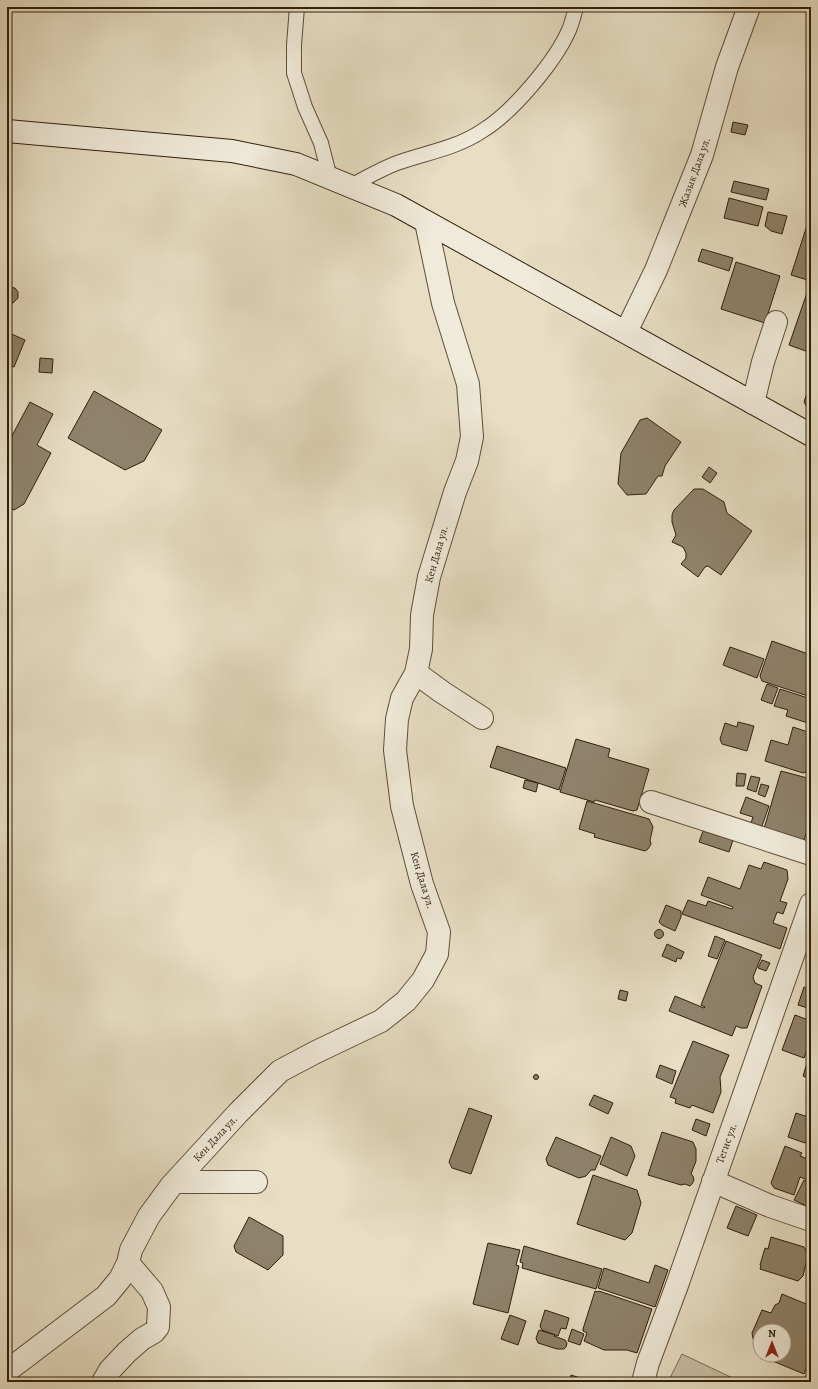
<svg xmlns="http://www.w3.org/2000/svg" width="818" height="1389" viewBox="0 0 818 1389" font-family="Alegreya,serif">
<style>
.pitch{fill:#c8bea5;stroke:#7c6e58}
.building{fill:#8f826c;stroke:#301f0c;fill-rule:evenodd}
.lines{fill:none;stroke-linecap:round;stroke-linejoin:round}
.service-casing{stroke:#5e4f3a;stroke-width:16}
.minor-casing{stroke:#5e4f3a;stroke-width:24}
.secondary-casing{stroke:#301f0c;stroke-width:24}
.service{stroke:#efead9;stroke-width:14}
.minor{stroke:#efead9;stroke-width:22}
.secondary{stroke:#efead9;stroke-width:22}
.labels{text-anchor:middle;stroke-width:4;stroke-linejoin:round;paint-order:stroke}
.street-label{font-size:11px;fill:#301f0c;stroke:#efead9}
</style>
<rect width="100%" height="100%" fill="#e7dec4"/>
<filter id="stains"><feTurbulence type="fractalNoise" baseFrequency=".005" numOctaves="4"/><feColorMatrix values="0 0 0 0 .2 0 0 0 0 .09 0 0 0 0 .02 0 0 0 .5 -.17"/></filter>
<radialGradient id="worn" r=".72"><stop offset=".6" stop-color="#630" stop-opacity="0"/><stop offset="1" stop-color="#630" stop-opacity=".3"/></radialGradient>
<path class="pitch" d="M682,1354L741,1382H668Z"/>
<path class="building" d="M733,122L748,125L745,135L731,132Z
M734,181L769,189L766,200L731,192Z
M729,198L763,207L758,226L724,218Z
M768,212L787,216L782,234L771,231L765,226Z
M811,213V281L791,275Z
M702,249L733,258L729,271L698,261Z
M736,262L780,276L765,323L721,309Z
M7,287L15,288L18,292V298L13,303H7Z
M809,287L811,288V353L789,345Z
M7,332L25,340L14,367L7,365Z
M40,358L53,359L52,373L39,372Z
M811,382V409L807,407L804,402Z
M94,391L162,430L144,461L125,470L68,438Z
M30,402L53,414L37,445L51,453L24,504L14,510L7,508V445Z
M647,418L681,442L665,466L662,476H658L646,494L627,495L618,484L621,453L640,420Z
M709,467L717,473L710,483L702,477Z
M694,489H703L724,502L727,513L752,531L721,575L708,566L705,567L698,577L681,564L686,558V553L683,547L672,542L676,535L672,522V515L674,510Z
M772,641L811,655V688L808,696L762,681L760,676Z
M730,647L764,659L757,678L723,665Z
M767,684L778,688L772,704L761,700Z
M780,689L808,698L811,691V724L786,716L788,710L774,706Z
M738,722L754,726L747,751L722,744L720,739L725,723L737,727Z
M793,727L811,733V768L807,767L806,772L803,773L765,761L771,740L788,745Z
M576,739L610,749L608,757L649,769L637,810L633,811L595,800L594,802L560,792Z
M497,746L566,768L559,790L490,767Z
M781,771L811,779V819L803,843L763,832Z
M737,773L746,774L744,786H736Z
M751,776L760,778L756,792L747,789Z
M525,780L538,783L536,792L523,788Z
M761,784L769,786L765,797L758,794Z
M746,797L769,806L761,829L750,826L753,817L740,813Z
M587,801L649,819L653,827L650,840L651,844L648,849L645,851L594,837L595,834L579,829Z
M703,831L733,840L729,852L699,842Z
M764,862L787,870L788,879L780,901L787,903L783,914L777,912L773,923L787,928L780,949L682,914L688,900L706,906L708,901L732,909L733,907L701,895L708,877L740,889L749,865L761,869Z
M666,905L681,911V917L675,931L662,925L659,922Z
M654.5 934a4.5 4.5 0 1 1 9 0a4.5 4.5 0 1 1-9 0Z
M715,936L725,940L717,959L708,956Z
M726,941L762,955L753,977L755,983L762,986L747,1028H741L736,1026L732,1036L669,1011L675,996L704,1008L705,1007L701,1005Z
M667,944L684,952L681,959L677,958L676,962L662,956Z
M762,960L770,963L766,971L758,968Z
M804,987L811,990V1009L798,1005Z
M620,990L628,992L626,1001L618,999Z
M795,1015L811,1021V1026L808,1036L811,1037V1038L804,1058L782,1050Z
M693,1041L729,1055L720,1077L721,1092L713,1113L692,1105L690,1108L675,1103L676,1099L670,1097Z
M811,1050V1079L803,1076Z
M660,1065L676,1071L672,1084L656,1077Z
M533.5 1077a2.5 2.5 0 1 1 5 0a2.5 2.5 0 1 1-5 0Z
M594,1095L613,1103L608,1114L589,1105Z
M469,1108L492,1116L471,1174L452,1168L449,1162Z
M796,1113L811,1118V1142L807,1141L805,1143L788,1137Z
M696,1119L710,1124L706,1136L692,1130Z
M662,1132L693,1142L696,1149V1161L691,1174L693,1176L694,1180L692,1184L690,1186L685,1184L681,1185L648,1175Z
M556,1137L601,1156L595,1170H591L586,1176L579,1178L548,1165L546,1159Z
M611,1137L631,1146L635,1156L627,1176L600,1164Z
M785,1146L802,1153L800,1156L811,1160V1181L800,1177L794,1195L774,1188L771,1183Z
M593,1175L637,1190L641,1203L632,1233L625,1240L577,1224Z
M804,1180L811,1183V1208L794,1200Z
M736,1206L757,1215L748,1236L727,1228Z
M249,1217L283,1236V1255L268,1270L236,1252L234,1246Z
M771,1237L804,1247L808,1255L803,1276L798,1281L760,1269L761,1265H760L765,1248L768,1249Z
M488,1243L520,1250L516,1265L519,1266L508,1313L473,1304Z
M524,1246L602,1269L596,1289L522,1268L523,1263L520,1262Z
M655,1265L668,1270L655,1307L598,1288L604,1268L649,1283Z
M595,1291L598,1292L599,1291L652,1309L637,1353L627,1350H604L584,1341L587,1333L583,1331V1329Z
M782,1294L811,1306V1357L804,1374L758,1355L756,1351L758,1343L753,1339L752,1333L762,1310L771,1313L775,1305L779,1303ZM760,1331H784V1355H760Z
M545,1310L569,1318L566,1329L561,1328L558,1336L542,1330L540,1326Z
M510,1315L526,1321L518,1345L501,1339Z
M572,1329L584,1334L580,1345L568,1341Z
M539,1330L555,1335L554,1336L565,1340L567,1343L566,1347L564,1349H557L538,1343L536,1338Z
M571,1375L593,1382H569Z
M507,1377L520,1382H499L500,1380L506,1382Z"/>
<g class="lines">
<defs>
<path id="service" d="M297,7L294,45V73L305,107L321,143L330,178
M350,186C366,178 381,169 397,163C425,153 457,148 482,131C512,113 555,62 569,30C572,23 574,15 576,7"/>
<path id="minor" d="M626,332L656,270L702,155L727,67L749,7
M753,403L763,362L776,322
M416,673L442,692L482,718
M651,802L811,854
M713,1181L770,1206L811,1220
M175,1182H256
M7,1371L106,1296L120,1279L128,1263L131,1250L149,1216L171,1186L238,1113L280,1071L316,1052L381,1021L406,1001L423,980L437,954L439,932L422,884L402,806L395,750L397,719L402,698L416,673L421,649L422,615L429,577L455,492L467,461L472,437L468,384L443,303L426,222
M103,1382L110,1370L127,1352L142,1339L154,1332L158,1327L159,1307L152,1291L128,1263
M643,1382L648,1363L676,1288L811,904"/>
<path id="secondary" d="M7,131L232,151L296,164L396,205L811,435"/>
</defs>
<use href="#service" class="service-casing"/>
<use href="#minor" class="minor-casing"/>
<use href="#secondary" class="secondary-casing"/>
<use href="#service" class="service"/>
<use href="#minor" class="minor"/>
<use href="#secondary" class="secondary"/>
</g>
<g class="labels">
<g class="street-label">
<text transform="translate(694 172) rotate(-70)" y="4">Жазык Дала ул.</text>
<text transform="translate(436 554) rotate(-74)" y="4">Кен Дала ул.</text>
<text transform="translate(423 880) rotate(73)" y="4">Кен Дала ул.</text>
<text transform="translate(215 1138) rotate(-47)" y="4">Кен Дала ул.</text>
<text transform="translate(726 1143) rotate(-70)" y="4">Тегис ул.</text>
</g>
</g>
<rect width="818" height="1389" fill="none" stroke="#e7dec4" stroke-width="24"/>
<rect x="8" y="8" width="802" height="1373" fill="none" stroke="#301f0c" stroke-width="2"/>
<rect x="12" y="12" width="794" height="1365" fill="none" stroke="#301f0c"/>
<g transform="translate(772 1343)"><circle r="19" fill="#efead9" stroke="#a39987"/>
<path d="M0-3L7 15L0 10L-7 15Z" fill="#8f2418"/>
<text y="-6" font-size="11" font-weight="bold" text-anchor="middle" fill="#301f0c">N</text>
</g>
<rect width="100%" height="100%" filter="url(#stains)"/>
<rect width="100%" height="100%" fill="url(#worn)"/>
</svg>
